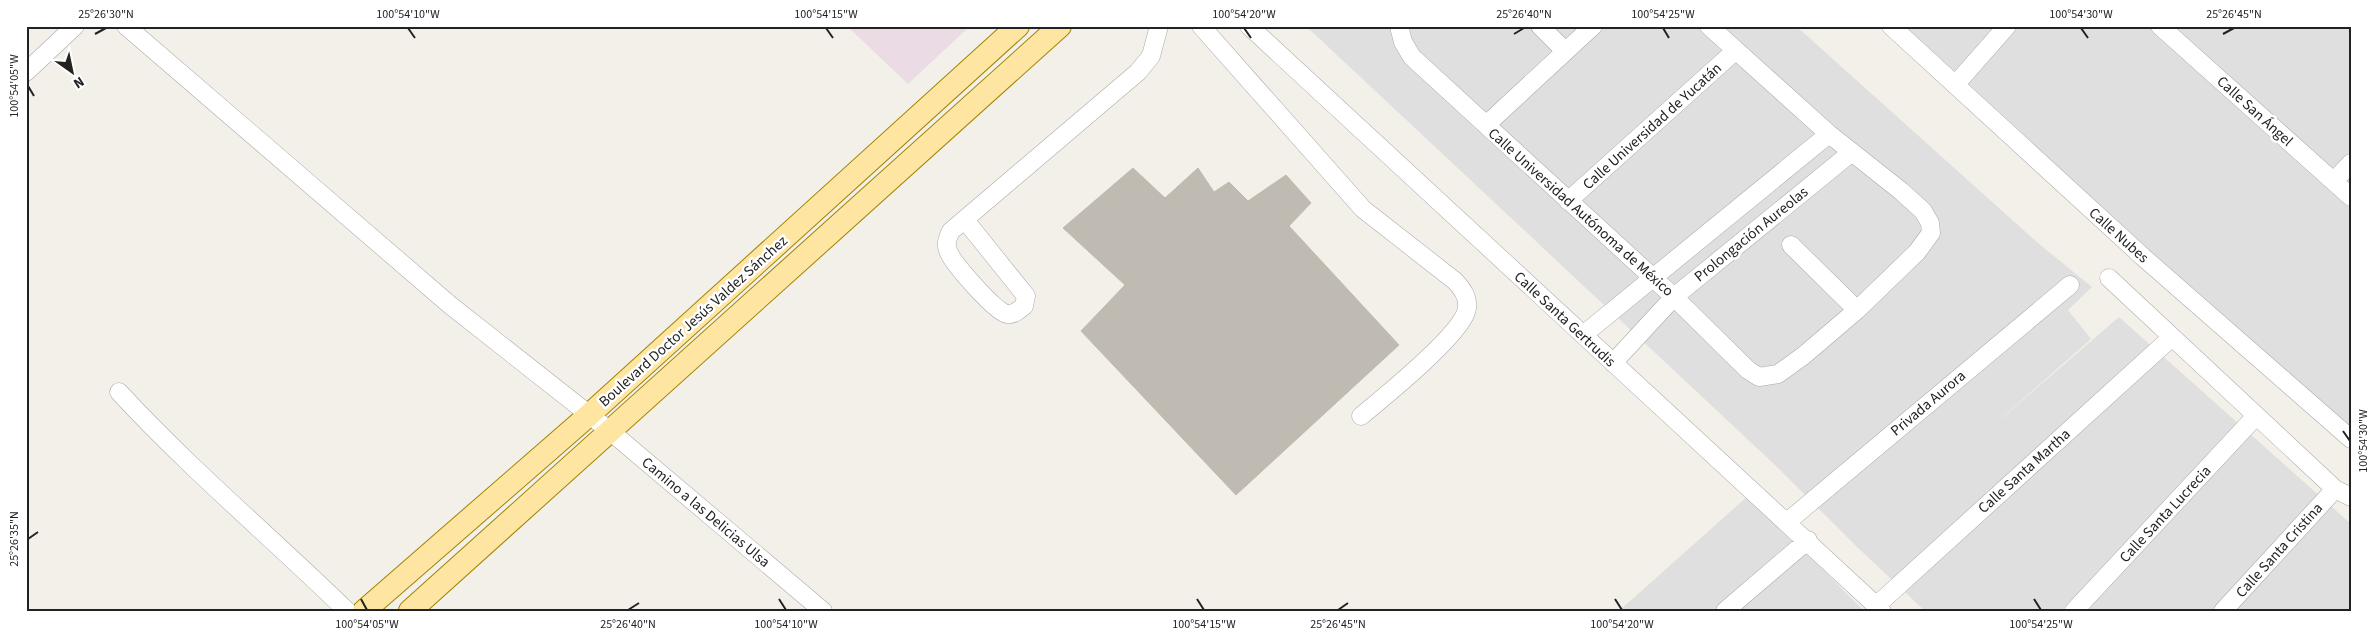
<svg xmlns="http://www.w3.org/2000/svg" width="2377" height="637" viewBox="0 0 2377 637" font-family="'Source Sans 3',sans-serif">
<style>
.residential{fill:#e0dfdf}
.industrial{fill:#ebdbe5}
.building{fill:#bfbab2;stroke:#c4baaa}
.lines{fill:none;stroke-linecap:round;stroke-linejoin:round}
.minor-casing{stroke:#a9a9a9;stroke-width:19}
.major-casing{stroke:#a08400;stroke-width:24}
.minor{stroke:#fff;stroke-width:18}
.major{stroke:#fee5a2;stroke-width:22}
.ticks{fill:none;stroke:#222;stroke-width:2}
.labels{text-anchor:middle;stroke-width:5;stroke-linejoin:round;paint-order:stroke}
.street-label{font-size:15px;fill:#222;stroke:#fff}
.neatline{fill:none;stroke:#222;stroke-width:2}
.ticks-label{font-size:12px;text-anchor:middle;fill:#222}
</style>
<rect width="100%" height="100%" fill="#f2f0e9"/>
<path class="residential" d="M1310,26H1796L2038,243L2092,287L2068,310L2091,339L1982,435L2119,317L2351,524V611H1925L1856,546L1775,465L1308,28Z
M1905,26H2351V437Z
M1749,495L1864,611H1619Z"/>
<path class="industrial" d="M847,26H970L908,84Z"/>
<path class="building" d="M1133,168L1165,198L1198,168L1214,192L1229,182L1248,201L1286,175L1311,203L1289,226L1399,345L1236,495L1081,331L1125,285L1063,228Z"/>
<g class="lines">
<defs>
<path id="minor" d="M126,26L450,305L610,431L823,611
M1201,26L1363,209L1455,281C1463,289 1470,300 1466,312C1458,337 1384,397 1361,416
M1249,26L1882,611
M1399,26L1403,42L1412,57L1674,297L1748,370L1759,377L1778,374L1803,356L1857,310L1917,252L1931,233L1930,223L1923,211L1901,191L1829,134L1709,26
M1540,26L1565,51
M1891,26L2143,257L2351,439
M2160,26L2351,197
M26,72L75,26
M1955,85L2007,26
M1486,125L1593,26
M2334,181L2351,163
M1568,201L1735,51
M965,220L1026,296L1024,306C1019,310 1014,315 1007,314C996,313 954,264 949,253C945,245 947,239 951,231L1138,72L1151,56L1159,26
M1791,245L1857,310
M2109,278L2335,489L2351,497
M1583,335L1829,134
M1613,363L1674,297L1852,152
M119,392C191,470 271,537 347,611
M1787,522L2070,285
M1877,605L2172,337
M1725,611L1808,540
M2074,611L2255,417
M2223,611L2335,489"/>
<path id="major" d="M364,611L589,415L1018,26
M410,611L1060,26"/>
</defs>
<use href="#minor" class="minor-casing"/>
<use href="#major" class="major-casing"/>
<use href="#minor" class="minor"/>
<use href="#major" class="major"/>
</g>
<path class="ticks" d="M408,28L415,38M826,28L833,38M1244,28L1251,38M1663,28L1669,38M2081,28L2088,38M95,34L106,28M1514,34L1524,28M2223,34L2234,28M28,86L34,96M2343,431L2350,441M28,539L38,532M361,599L367,610M779,599L786,610M1197,599L1204,610M1615,599L1622,610M2034,599L2041,610M628,610L639,603M1338,610L1348,603"/>
<g class="labels">
<g class="street-label">
<text transform="translate(2255 111) rotate(42)" y="5">Calle San Ángel</text>
<text transform="translate(1652 126) rotate(-42)" y="5">Calle Universidad de Yucatán</text>
<text transform="translate(1581 212) rotate(42)" y="5">Calle Universidad Autónoma de México</text>
<text transform="translate(1751 234) rotate(-39)" y="5">Prolongación Aureolas</text>
<text transform="translate(2119 235) rotate(42)" y="5">Calle Nubes</text>
<text transform="translate(1565 319) rotate(43)" y="5">Calle Santa Gertrudis</text>
<text transform="translate(693 321) rotate(-42)" y="5">Boulevard Doctor Jesús Valdez Sánchez</text>
<text transform="translate(1928 403) rotate(-40)" y="5">Privada Aurora</text>
<text transform="translate(2024 471) rotate(-42)" y="5">Calle Santa Martha</text>
<text transform="translate(706 512) rotate(40)" y="5">Camino a las Delicias Ulsa</text>
<text transform="translate(2165 514) rotate(-47)" y="5">Calle Santa Lucrecia</text>
<text transform="translate(2279 550) rotate(-48)" y="5">Calle Santa Cristina</text>
</g>
</g>
<rect width="2377" height="637" fill="none" stroke="#ffffff" stroke-width="55"/>
<g transform="translate(72 72) rotate(147)" stroke="#ffffff" stroke-width="4" paint-order="stroke">
<path d="M0-4L9 19L0 12L-9 19Z" fill="#222222"/>
<text y="-8" font-size="14" font-weight="bold" text-anchor="middle" fill="#222222">N</text>
</g>
<rect x="28" y="28" width="2322" height="582" class="neatline"/>
<g class="ticks-label">
<text x="106" y="18">25°26'30"N</text>
<text x="408" y="18">100°54'10"W</text>
<text x="826" y="18">100°54'15"W</text>
<text x="1244" y="18">100°54'20"W</text>
<text x="1524" y="18">25°26'40"N</text>
<text x="1663" y="18">100°54'25"W</text>
<text x="2081" y="18">100°54'30"W</text>
<text x="2234" y="18">25°26'45"N</text>
<text transform="translate(14 86) rotate(-90)" y="4">100°54'05"W</text>
<text transform="translate(2363 441) rotate(-90)" y="4">100°54'30"W</text>
<text transform="translate(14 539) rotate(-90)" y="4">25°26'35"N</text>
<text x="367" y="628">100°54'05"W</text>
<text x="628" y="628">25°26'40"N</text>
<text x="786" y="628">100°54'10"W</text>
<text x="1204" y="628">100°54'15"W</text>
<text x="1338" y="628">25°26'45"N</text>
<text x="1622" y="628">100°54'20"W</text>
<text x="2041" y="628">100°54'25"W</text>
</g>
</svg>
